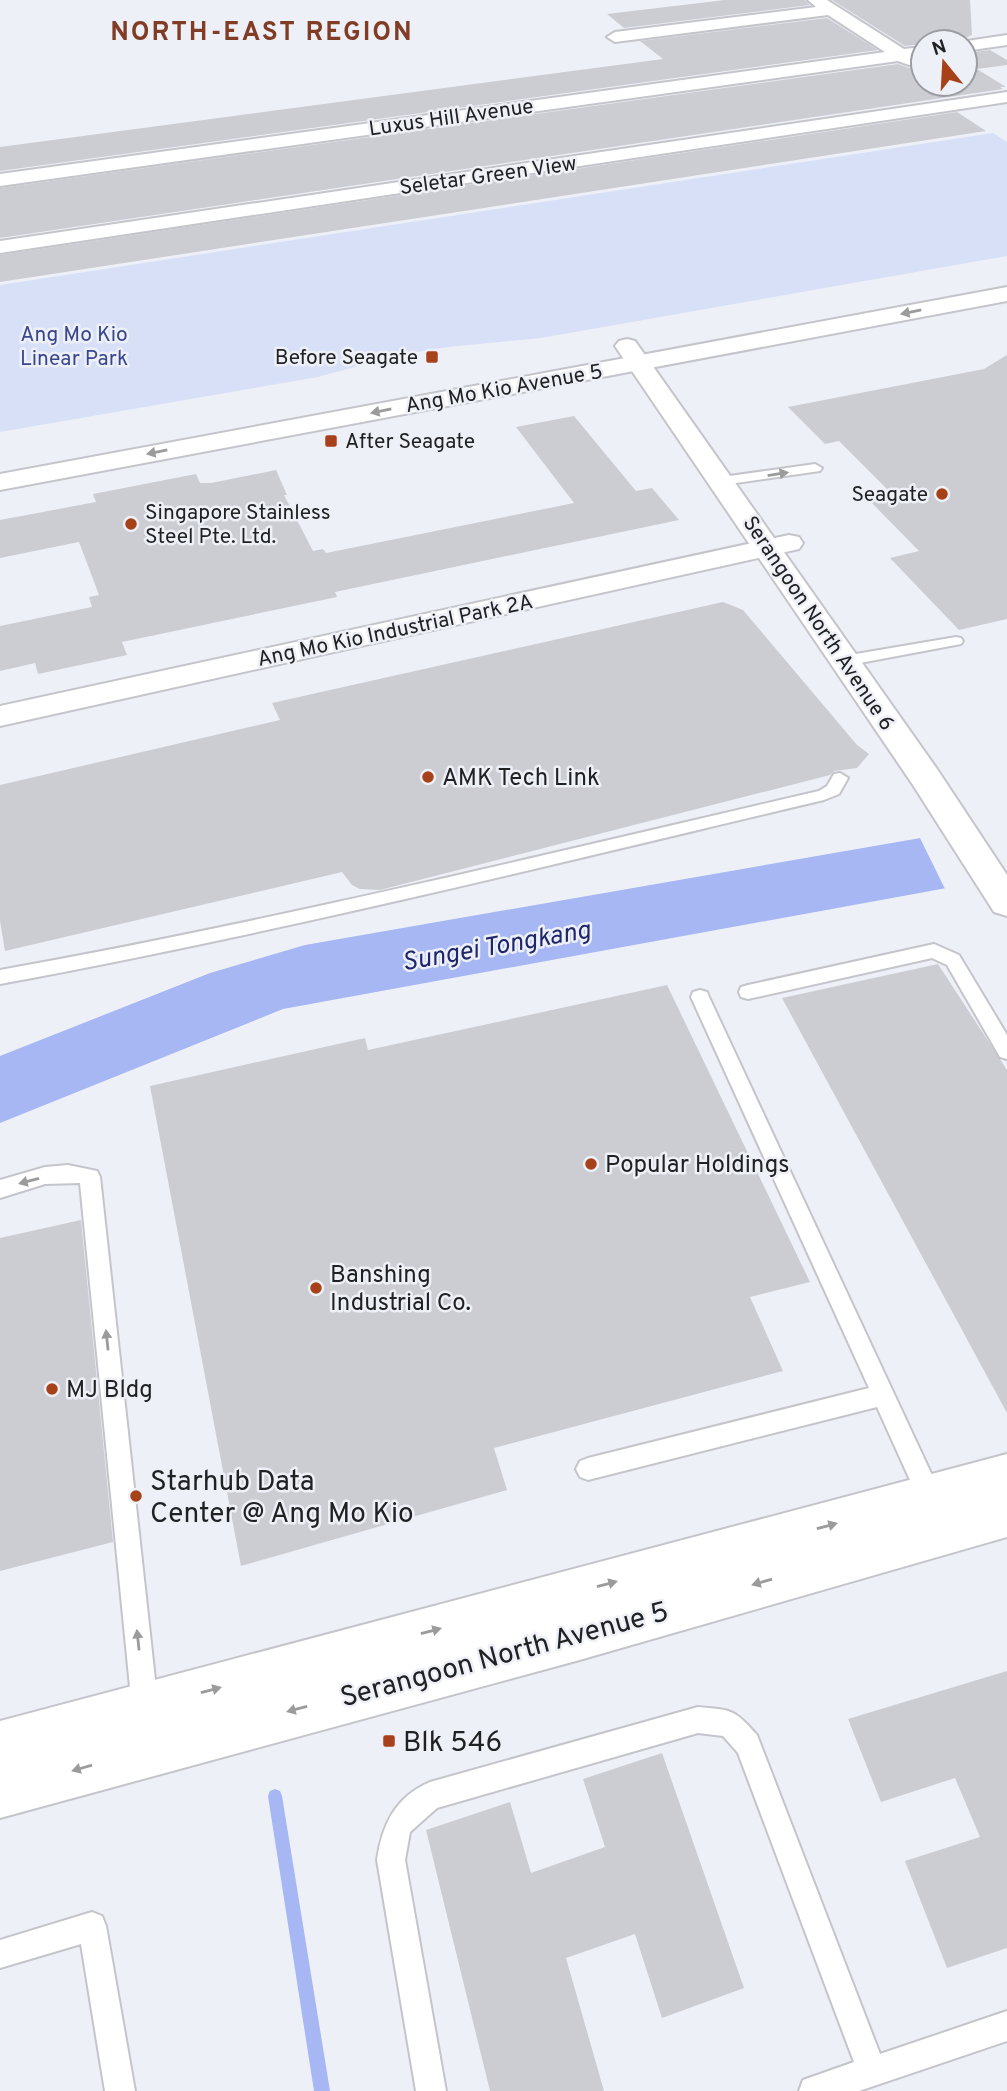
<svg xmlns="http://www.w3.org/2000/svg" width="1007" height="2091" viewBox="0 0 1007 2091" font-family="Overpass,sans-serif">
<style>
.green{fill:#d8e0f8}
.water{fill:#a6b7f4}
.pier{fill:#eef0f7}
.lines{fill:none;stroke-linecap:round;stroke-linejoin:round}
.stream{fill:#a6b7f4;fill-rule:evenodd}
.building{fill:#cbcdd3}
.lane-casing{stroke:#c3c5cb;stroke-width:4}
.street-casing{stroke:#c3c5cb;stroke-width:4}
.secondary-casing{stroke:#c3c5cb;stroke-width:4}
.primary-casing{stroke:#c3c5cb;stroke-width:4}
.lane{fill:#fff;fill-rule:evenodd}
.street{fill:#fff;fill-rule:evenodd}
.secondary{fill:#fff;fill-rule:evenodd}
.primary{fill:#fff;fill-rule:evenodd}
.oneway{fill:#9b9b9c}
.poi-dot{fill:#a74119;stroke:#eef0f7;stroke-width:2.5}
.labels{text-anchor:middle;stroke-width:5;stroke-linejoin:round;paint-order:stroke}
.far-street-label{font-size:21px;fill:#202123;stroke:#eef0f7}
.far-park-label{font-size:21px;fill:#39468d;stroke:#eef0f7}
.far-poi-label{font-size:21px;fill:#202123;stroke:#eef0f7;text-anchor:end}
.poi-label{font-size:24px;fill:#202123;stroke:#eef0f7;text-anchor:start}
.far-district-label{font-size:26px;font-weight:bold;letter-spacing:2px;fill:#803c25;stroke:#eef0f7}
.water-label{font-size:26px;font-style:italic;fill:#1f276c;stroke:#eef0f7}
.near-poi-label{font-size:28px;fill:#202123;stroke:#eef0f7;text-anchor:start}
.near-street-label{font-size:28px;fill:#202123;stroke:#eef0f7}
</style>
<rect width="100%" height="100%" fill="#eef0f7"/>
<path class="green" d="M993,133L1007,142V256L541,338L448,347L399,355L318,377L0,432V285Z"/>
<path class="water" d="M1007,823V877L283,1009L0,1123V1056L210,973L305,945Z"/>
<path class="pier" d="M1007,819V880L946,891L918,834Z"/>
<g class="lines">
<path class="stream" d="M275,1789L280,1791L282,1796L330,2091H314L268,1796L270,1791Z"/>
</g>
<path class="building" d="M725,0H805L810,5L624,28L607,14Z
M832,0H970L972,35L957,42H923V44L905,46Z
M827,18L878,50L0,171V147L663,59L640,41Z
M990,50L1007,60V65L977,69L1006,87H1000L1003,89L0,238V188L898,64L909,68L917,66L918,60H923V84H965V53Z
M957,112L986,131L0,282V255Z
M1007,355V619L959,630L890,558L919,551L865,496L889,491L839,441L825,444L788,407L984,369Z
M574,416L636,491L652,488L679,520L335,592L337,597L122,642L127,655L38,674L35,663L0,671V626L92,607L89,597L99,595L79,542L0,558V520L96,502L93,494L196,474L200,483H211L276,470L287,495H284L313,551L323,549L326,553L574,503L516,427Z
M723,602L743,610L857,745L869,754L857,768L834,771L830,775L380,890L360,889L352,885L342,872L5,951L0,921V785L280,720L272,703Z
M938,964L1007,1070V1413L782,998Z
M667,985L810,1282L750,1297L783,1371L494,1448L507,1490L241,1566L150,1086L365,1038L368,1050Z
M81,1220L113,1542L0,1571V1238Z
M1007,1671V1948L947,1968L905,1861L980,1837L955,1778L881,1802L848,1719Z
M662,1753L744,1988L662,2018L635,1934L566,1958L604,2091H490L426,1830L510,1802L531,1873L605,1847L583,1779Z"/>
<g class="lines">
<defs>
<path id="lane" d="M815,464L822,468L820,471L722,485L715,481L722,477Z
M956,637L961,638L963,641L961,644L844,666L836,661L844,656Z
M840,773L848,778L839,794L824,800C550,865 277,933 0,984V970C275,921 547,854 819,791L827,786L834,774Z
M934,944L959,955L1007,1035V1059L1000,1057L947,965L932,958L748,999L741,997L739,992L741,987L748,985Z
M700,990L707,992L709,997L944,1501L941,1509L932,1513L923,1509L877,1407L588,1480L580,1477L576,1469L580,1461L588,1458L869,1388L691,997L693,992Z
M68,1165L97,1171L100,1177L158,1707L154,1716L145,1720L136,1716L132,1707L80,1183L45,1184L0,1198V1180L45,1167Z
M698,1707C732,1710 734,1709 757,1735L880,2054L1007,2011V2041L859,2091H799L803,2080L854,2062L738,1753L723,1736L698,1733L437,1808L410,1832L405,1860L446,2091H416L377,1860C382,1825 395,1797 430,1782Z
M92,1912L102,1916L106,1926L135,2091H105L81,1944L0,1968V1940Z"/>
<path id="street" d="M808,0H827L904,49L923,47V57L916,58L915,64L909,65L898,61L0,186V174L885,52L828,15L615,42L607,37L615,32L816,7Z
M1007,35V45L965,51V42H960Z
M1007,92V102L0,253V241Z
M789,535L799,537L803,543L799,549L0,726V706Z"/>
<path id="secondary" d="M627,339L635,341L937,769L1007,875V916L994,912L913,785L615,346L619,341Z
M1007,1454V1537L576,1661L0,1818V1721Z"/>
<path id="primary" d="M1007,287V301L0,490V474Z"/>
</defs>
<use href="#lane" class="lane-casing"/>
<use href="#street" class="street-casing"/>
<use href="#secondary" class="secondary-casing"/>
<use href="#primary" class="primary-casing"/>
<use href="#lane" class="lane"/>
<use href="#street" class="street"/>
<use href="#secondary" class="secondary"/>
<use href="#primary" class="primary"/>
</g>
<defs><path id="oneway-solid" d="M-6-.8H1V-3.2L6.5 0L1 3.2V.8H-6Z" transform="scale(1.75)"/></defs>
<g class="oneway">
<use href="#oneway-solid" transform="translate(911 312) rotate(169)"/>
<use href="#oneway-solid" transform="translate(381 411) rotate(169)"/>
<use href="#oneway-solid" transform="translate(157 452) rotate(169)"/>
<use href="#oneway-solid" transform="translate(778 474) rotate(-9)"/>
<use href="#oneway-solid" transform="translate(29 1181) rotate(165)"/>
<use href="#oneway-solid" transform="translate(107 1340) rotate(-96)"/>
<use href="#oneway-solid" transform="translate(827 1526) rotate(-15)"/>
<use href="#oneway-solid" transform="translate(762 1582) rotate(164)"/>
<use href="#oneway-solid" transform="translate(607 1584) rotate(-15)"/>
<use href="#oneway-solid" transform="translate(431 1631) rotate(-15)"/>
<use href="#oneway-solid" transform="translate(138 1640) rotate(-96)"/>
<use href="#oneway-solid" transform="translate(211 1690) rotate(-15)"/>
<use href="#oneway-solid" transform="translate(297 1709) rotate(165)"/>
<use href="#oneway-solid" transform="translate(82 1768) rotate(164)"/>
</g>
<g class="poi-dot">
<rect x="425" y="350" width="14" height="14" rx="3.5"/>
<rect x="324" y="434" width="14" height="14" rx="3.5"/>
<circle cx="942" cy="494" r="7"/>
<circle cx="131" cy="524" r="7"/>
<circle cx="428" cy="777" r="7"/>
<circle cx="591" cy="1164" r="7"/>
<circle cx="316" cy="1288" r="7"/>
<circle cx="52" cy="1389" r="7"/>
<circle cx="136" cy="1496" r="7"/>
<rect x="382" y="1734" width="14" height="14" rx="3.5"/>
</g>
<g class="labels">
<g class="far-street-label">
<text transform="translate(451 117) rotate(-8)" y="7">Luxus Hill Avenue</text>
<text transform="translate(488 175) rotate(-8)" y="7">Seletar Green View</text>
<text transform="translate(504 388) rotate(-10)" y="7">Ang Mo Kio Avenue 5</text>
<text transform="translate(819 623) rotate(56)" y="7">Serangoon North Avenue 6</text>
<text transform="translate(395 630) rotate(-12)" y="7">Ang Mo Kio Industrial Park 2A</text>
</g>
<g class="far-park-label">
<text x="74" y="341">Ang Mo Kio<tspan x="74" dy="24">Linear Park</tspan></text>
</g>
<g class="far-poi-label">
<text x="418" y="364">Before Seagate</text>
<text x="345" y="448" text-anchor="start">After Seagate</text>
<text x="928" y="501">Seagate</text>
<text x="145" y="519" text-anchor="start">Singapore Stainless<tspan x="145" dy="24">Steel Pte. Ltd.</tspan></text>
</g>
<g class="poi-label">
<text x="442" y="785">AMK Tech Link</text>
<text x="605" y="1172">Popular Holdings</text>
<text x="330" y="1282">Banshing<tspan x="330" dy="28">Industrial Co.</tspan></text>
<text x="66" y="1397">MJ Bldg</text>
</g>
<g class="far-district-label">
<text x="262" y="40">NORTH-EAST REGION</text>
</g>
<g class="water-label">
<text transform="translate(496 945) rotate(-10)" y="9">Sungei Tongkang</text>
</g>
<g class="near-poi-label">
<text x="150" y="1490">Starhub Data<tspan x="150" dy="32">Center @ Ang Mo Kio</tspan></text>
<text x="403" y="1751">Blk 546</text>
</g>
<g class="near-street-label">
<text transform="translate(504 1653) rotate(-15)" y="10">Serangoon North Avenue 5</text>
</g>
</g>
<g transform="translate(944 63) rotate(342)"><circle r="33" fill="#eef0f7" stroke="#9c9da2" stroke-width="2"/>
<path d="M0-5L12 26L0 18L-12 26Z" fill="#a74119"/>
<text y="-10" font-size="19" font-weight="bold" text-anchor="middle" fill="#202123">N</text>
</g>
</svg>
